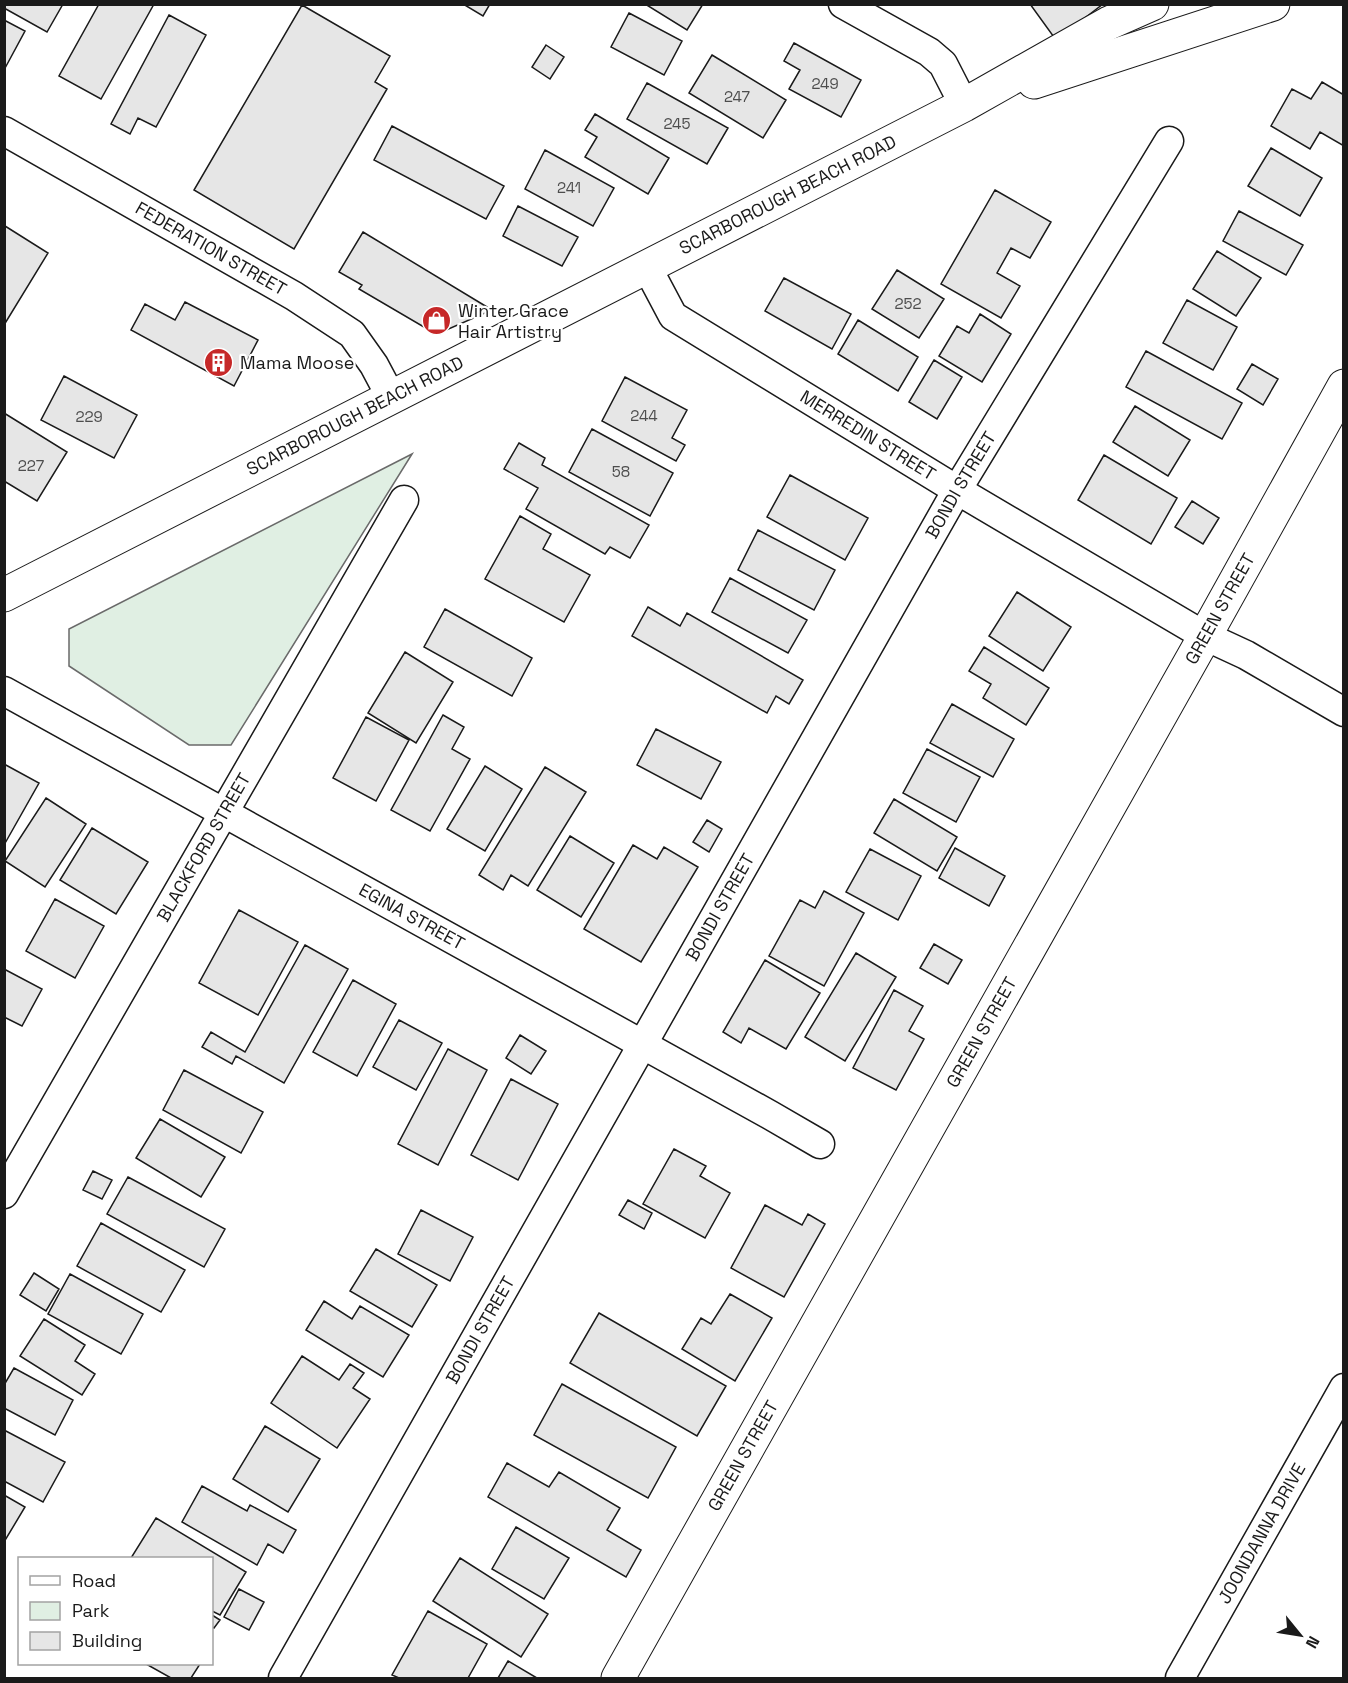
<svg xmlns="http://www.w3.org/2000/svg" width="1348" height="1683" viewBox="0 0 1348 1683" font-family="'Space Grotesk',sans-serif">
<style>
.green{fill:#e0efe3;stroke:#6a6a6a;stroke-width:1.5}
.building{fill:#e6e6e6;stroke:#1a1a1a;stroke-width:1.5}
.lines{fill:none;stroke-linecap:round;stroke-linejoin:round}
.street-casing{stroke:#1a1a1a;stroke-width:31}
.primary-casing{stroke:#1a1a1a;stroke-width:35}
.street{stroke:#fff;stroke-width:28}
.primary{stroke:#fff;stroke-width:33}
.labels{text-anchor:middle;stroke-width:4.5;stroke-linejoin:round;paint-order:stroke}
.number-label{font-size:15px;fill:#4d4d4d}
.street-label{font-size:18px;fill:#1a1a1a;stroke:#fff}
.poi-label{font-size:18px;fill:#1a1a1a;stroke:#fff;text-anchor:start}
</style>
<rect width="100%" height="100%" fill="#fff"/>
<path class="green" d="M412,454L231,745H189L69,666V629Z"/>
<path class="building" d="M4,4H63L47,32L4,8Z
M99,4H154L101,99L59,76Z
M463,4H490L483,16Z
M645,4H703L687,30Z
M1030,4H1103L1056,40Z
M302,5L390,56L375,82L387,89L294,249L194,190Z
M629,13L682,41L664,75L611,47Z
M169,15L206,35L156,127L138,118L130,134L111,124Z
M4,20L25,31L4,70Z
M794,43L861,80L841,117L789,89L800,70L784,61Z
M546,45L564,57L550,79L532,67Z
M712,55L786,100L763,138L689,93Z
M1322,82L1344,95V146L1320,132L1310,149L1271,126L1292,89L1311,99Z
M647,83L728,128L707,164L627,119Z
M595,114L669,158L648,194L585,157L597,137L585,130Z
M392,126L504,186L486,219L374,160Z
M1271,148L1322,178L1300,216L1248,186Z
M545,150L614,188L593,226L525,189Z
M995,190L1051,222L1030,258L1011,248L997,273L1020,286L1001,318L941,284Z
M518,206L578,237L562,266L503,236Z
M1239,211L1303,245L1286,275L1223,241Z
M5,226L48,253L4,325V227Z
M363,232L492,310L444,331L429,330L359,289L362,285L339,272Z
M1217,251L1261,278L1236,316L1193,289Z
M897,270L944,299L919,338L872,309Z
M784,278L851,314L832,349L765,311Z
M1187,300L1237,327L1213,370L1163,343Z
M185,302L258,340L234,386L131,330L145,304L175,320Z
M980,314L1011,334L982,382L939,356L957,326L969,333Z
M858,320L918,357L898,391L838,354Z
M1146,351L1242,403L1222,439L1126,387Z
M934,360L962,377L937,419L909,402Z
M1252,364L1278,379L1263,405L1237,389Z
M64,376L137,415L114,458L41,420Z
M625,377L687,410L672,438L685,445L676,461L602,421Z
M1135,406L1190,440L1168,476L1113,442Z
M4,413L67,452L37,501L4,481Z
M592,429L673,473L650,516L569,472Z
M519,443L545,458L542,465L649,525L630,558L610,547L605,554L526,509L538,488L504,469Z
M1104,455L1177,498L1151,544L1078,500Z
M790,475L868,518L845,560L767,517Z
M1192,501L1219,518L1203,544L1175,527Z
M520,516L551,534L543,549L590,575L564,622L485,579Z
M758,530L835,570L814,610L738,570Z
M730,578L807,620L788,653L712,612Z
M1017,592L1071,627L1043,671L989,636Z
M648,607L680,626L687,613L803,680L789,704L776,696L767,713L632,636Z
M445,609L532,658L512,696L424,647Z
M984,647L1049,688L1026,725L983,698L991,684L969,671Z
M405,652L453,682L416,743L368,713Z
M952,704L1014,739L993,777L930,743Z
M443,715L464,727L452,749L470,759L430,831L391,810Z
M366,717L409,740L376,801L333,778Z
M656,729L721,762L701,799L637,765Z
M927,749L980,777L956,822L903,793Z
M4,764L39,783L4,845Z
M485,766L522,789L485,851L447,829Z
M545,767L586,792L528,886L511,875L503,890L479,875Z
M46,798L86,824L45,887L5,861Z
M894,799L957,837L937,871L874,833Z
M707,820L722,829L709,852L693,842Z
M92,828L148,862L116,914L60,880Z
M570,836L614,863L581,917L537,890Z
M633,845L657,859L664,847L698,867L641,962L584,929Z
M955,848L1005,876L989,906L939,878Z
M870,849L921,876L898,920L846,892Z
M824,891L864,913L824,986L769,956L800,900L815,908Z
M55,899L104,926L75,978L26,951Z
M239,910L298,942L258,1015L199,983Z
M934,944L962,960L948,984L920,968Z
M305,945L348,969L284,1083L236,1056L232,1064L202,1047L211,1032L245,1052Z
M856,953L896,977L845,1061L805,1037Z
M765,960L820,993L786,1049L749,1028L741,1043L723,1032Z
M4,969L42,989L22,1026L4,1017Z
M353,980L396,1004L357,1076L313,1052Z
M894,990L923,1006L909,1031L924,1039L896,1090L853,1068Z
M399,1020L442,1043L416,1090L373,1067Z
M520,1035L546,1051L531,1074L506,1058Z
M448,1049L487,1070L438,1165L398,1144Z
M184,1070L263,1112L241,1153L163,1110Z
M511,1079L558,1104L518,1180L471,1155Z
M160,1119L225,1157L201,1197L136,1158Z
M674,1149L706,1166L700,1176L730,1193L705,1238L643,1204Z
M93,1171L112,1180L102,1199L83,1190Z
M128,1177L225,1229L204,1267L107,1214Z
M628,1200L652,1213L644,1229L619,1215Z
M765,1205L802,1225L808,1214L825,1224L784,1297L731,1268Z
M421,1210L473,1237L450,1281L398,1254Z
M101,1223L185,1270L161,1312L77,1266Z
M376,1249L437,1285L412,1327L350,1291Z
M34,1273L59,1289L46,1311L20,1295Z
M70,1274L143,1314L121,1354L48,1314Z
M730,1294L772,1318L735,1381L682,1349L701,1318L711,1324Z
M324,1301L352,1319L360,1306L409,1335L383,1377L306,1330Z
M599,1313L726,1386L697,1436L570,1363Z
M44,1319L85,1345L75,1361L95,1374L82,1395L20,1356Z
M302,1356L339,1380L350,1364L364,1373L353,1388L370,1399L337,1448L271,1403Z
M14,1368L73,1400L55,1435L4,1408V1385Z
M562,1384L676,1447L648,1498L534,1435Z
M265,1426L320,1459L288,1512L233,1479Z
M4,1430L65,1462L43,1502L4,1481Z
M507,1463L549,1487L559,1472L620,1508L607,1530L641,1550L626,1577L488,1497Z
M202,1486L247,1511L250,1505L296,1530L283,1553L268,1544L257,1565L182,1522Z
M4,1495L25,1507L4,1542Z
M156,1518L246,1572L220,1615L212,1611V1558H131Z
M516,1527L569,1558L544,1599L492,1569Z
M460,1558L548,1614L521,1657L433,1601Z
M239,1589L264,1602L249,1630L224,1617Z
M428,1611L487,1644L468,1678H399L392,1675Z
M212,1615L220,1620L214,1628L212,1627Z
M508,1661L537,1678H498Z
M146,1664H200L191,1678H171Z"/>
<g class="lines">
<defs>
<g id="street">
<path d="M843,4L929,52L943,64L964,105"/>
<path id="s1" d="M4,131L294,296L352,334L374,365L391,397"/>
<path id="s2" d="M647,267L673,316L957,490L1205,636L1246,655L1344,712"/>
<path id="s3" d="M4,691L770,1115L820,1144"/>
<path id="s4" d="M4,1194L404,500"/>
<path id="s5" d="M283,1678L957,490L1169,141"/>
<path id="s6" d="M1180,1678L1344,1388"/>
</g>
<g id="primary">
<path d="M1034,82L1273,4"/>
<path id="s7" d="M4,595L964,105L1109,23L1152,4"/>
<path id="s8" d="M618,1678L1205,636L1344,386"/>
</g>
</defs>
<use href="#street" class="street-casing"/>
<use href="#primary" class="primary-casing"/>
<use href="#street" class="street"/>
<use href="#primary" class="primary"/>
</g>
<defs>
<symbol id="shop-disc" viewBox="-11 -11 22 22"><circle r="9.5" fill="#c62828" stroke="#fff"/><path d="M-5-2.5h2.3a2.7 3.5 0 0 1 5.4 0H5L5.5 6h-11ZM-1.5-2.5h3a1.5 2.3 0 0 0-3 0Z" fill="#fff"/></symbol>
<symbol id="building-disc" viewBox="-11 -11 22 22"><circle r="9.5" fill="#c62828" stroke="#fff"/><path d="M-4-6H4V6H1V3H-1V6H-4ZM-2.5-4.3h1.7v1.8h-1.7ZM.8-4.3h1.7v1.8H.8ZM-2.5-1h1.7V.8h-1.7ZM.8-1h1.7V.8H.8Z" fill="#fff"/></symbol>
</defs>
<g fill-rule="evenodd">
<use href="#shop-disc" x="420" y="304" width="33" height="33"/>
<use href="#building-disc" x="202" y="346" width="33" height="33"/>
</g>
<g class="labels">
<g class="number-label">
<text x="825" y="89">249</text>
<text x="737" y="102">247</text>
<text x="677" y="129">245</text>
<text x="569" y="193">241</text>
<text x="908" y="309">252</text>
<text x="644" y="421">244</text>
<text x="89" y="422">229</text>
<text x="31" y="471">227</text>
<text x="621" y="477">58</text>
</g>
<g class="street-label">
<text dy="6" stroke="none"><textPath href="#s7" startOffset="880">SCARBOROUGH BEACH ROAD</textPath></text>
<text dy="6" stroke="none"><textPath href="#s1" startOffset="238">FEDERATION STREET</textPath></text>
<text dy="6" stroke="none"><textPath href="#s7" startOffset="394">SCARBOROUGH BEACH ROAD</textPath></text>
<text dy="6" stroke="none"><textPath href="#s2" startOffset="284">MERREDIN STREET</textPath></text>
<text dy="6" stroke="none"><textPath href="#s5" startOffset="1372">BONDI STREET</textPath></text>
<text dy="6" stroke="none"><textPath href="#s8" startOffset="1227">GREEN STREET</textPath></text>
<text dy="6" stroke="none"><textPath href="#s4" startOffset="400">BLACKFORD STREET</textPath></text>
<text dy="6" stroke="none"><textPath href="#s5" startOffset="886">BONDI STREET</textPath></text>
<text dy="6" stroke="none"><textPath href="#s3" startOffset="466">EGINA STREET</textPath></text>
<text dy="6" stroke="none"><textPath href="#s8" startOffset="741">GREEN STREET</textPath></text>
<text dy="6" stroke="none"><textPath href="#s5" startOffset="400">BONDI STREET</textPath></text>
<text dy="6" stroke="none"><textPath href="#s8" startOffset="255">GREEN STREET</textPath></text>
<text dy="6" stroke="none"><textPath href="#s6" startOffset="166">JOONDANNA DRIVE</textPath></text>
</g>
<g class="poi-label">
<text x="458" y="317">Winter Grace<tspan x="458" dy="21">Hair Artistry</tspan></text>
<text x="240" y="369">Mama Moose</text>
</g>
</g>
<rect width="1348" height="1683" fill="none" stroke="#1a1a1a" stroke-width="12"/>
<rect x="18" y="1557" width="195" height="108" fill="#ffffff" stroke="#a3a3a3" stroke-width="1.5"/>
<rect x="30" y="1576" width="30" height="9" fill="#ffffff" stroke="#a3a3a3" stroke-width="1.5"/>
<text x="72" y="1587" font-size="18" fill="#1a1a1a">Road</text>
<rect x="30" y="1602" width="30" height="18" fill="#e0efe3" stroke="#a3a3a3" stroke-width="1.5"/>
<text x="72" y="1617" font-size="18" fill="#1a1a1a">Park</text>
<rect x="30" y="1632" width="30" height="18" fill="#e6e6e6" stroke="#a3a3a3" stroke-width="1.5"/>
<text x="72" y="1647" font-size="18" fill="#1a1a1a">Building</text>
<g transform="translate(1300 1635) rotate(120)" stroke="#ffffff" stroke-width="4.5" paint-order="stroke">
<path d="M0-4.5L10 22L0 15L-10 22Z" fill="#1a1a1a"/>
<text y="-9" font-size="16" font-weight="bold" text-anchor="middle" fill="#1a1a1a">N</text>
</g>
</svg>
